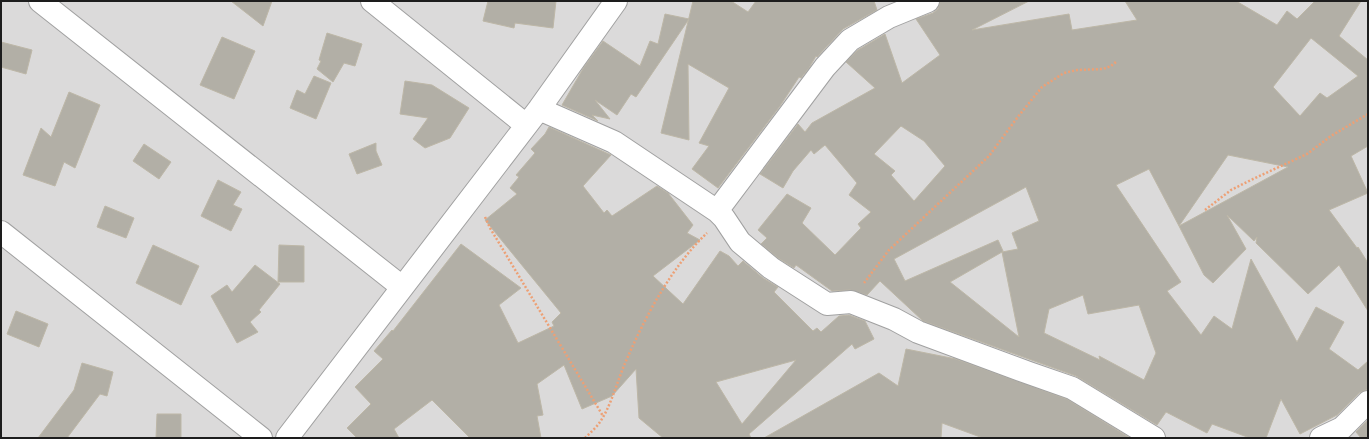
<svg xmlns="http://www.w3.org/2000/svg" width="1369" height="439" viewBox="0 0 1369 439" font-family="'Varela Round',sans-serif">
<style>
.residential{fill:#dbdada}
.building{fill:#b2afa6;stroke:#bdb7a7;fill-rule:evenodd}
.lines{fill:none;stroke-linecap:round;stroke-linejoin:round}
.minor-casing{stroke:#a1a1a1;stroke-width:24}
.path{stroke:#eda075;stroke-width:2.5;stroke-dasharray:2 2;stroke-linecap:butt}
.minor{stroke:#fff;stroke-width:22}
</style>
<rect width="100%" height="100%" fill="#edece3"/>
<path class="residential" d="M1,1H1368V438H1Z"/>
<path class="building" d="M231,1H272L263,26Z
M488,1H556L553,28L515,23L514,28L483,21Z
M693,1H731L748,12L756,1H874L877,10L843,29L817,57L816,56L809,68L801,78L799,77L780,106L718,188L692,169L709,146L699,143L729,88L688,64L689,140L661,133Z
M940,1H1029L972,30L1069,14L1072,30L1137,20L1125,1H1236L1277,25L1287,11L1297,19L1315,1H1361L1339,36L1368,60V146L1351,156L1368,193L1329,210L1357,248L1358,247L1368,263V311L1339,265L1308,294L1256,243L1257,237L1254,241L1227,215L1246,249L1213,283L1204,275L1179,226L1288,167L1228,155L1179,226L1149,169L1116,185L1181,282L1167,291L1201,335L1214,316L1232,329L1251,259L1297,342L1316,307L1344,322L1329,349L1358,370L1368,361V389L1359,393L1337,415L1300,434L1281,399L1266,438H1250L1212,424L1207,433L1166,412L1157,425L1076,376L923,321L880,281L867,295L850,290L832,291L796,265L794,268L778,258L761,244L767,238L758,230L787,194L811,208L802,223L835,255L861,228L858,224L871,212L849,195L857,183L825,145L814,154L811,150L793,171L783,188L760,174L798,124L805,132L812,123L875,88L846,62L858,50L885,34L902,83L940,55L916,19L933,13L938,9ZM1311,38L1358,76L1327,98L1320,93L1300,116L1273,87ZM901,126L924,141L945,166L914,201L891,175L895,171L874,154ZM1026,187L1039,221L1012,233L1018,249L1002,252L1003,251L998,240L905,281L894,259ZM1002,252L1019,337L950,282ZM1083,295L1088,314L1139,305L1156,353L1144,380L1099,356L1100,360L1044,333L1049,309Z
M665,14L689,19L636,97L631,94L617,115L595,100L610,119L592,115L598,121L562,105L584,67L603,41L640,66L650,41L658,44Z
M327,33L362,44L355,66L344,63L333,82L317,69L321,61L319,60Z
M222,37L255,51L234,99L200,85Z
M1,42L32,50L26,74L1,67Z
M314,76L331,83L316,119L290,108L297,90L305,94Z
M405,81L432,85L469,108L450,138L425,148L413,139L428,118L400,114Z
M69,92L100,105L75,168L64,162L55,186L23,175L41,128L51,137Z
M549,127L611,155L583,186L604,213L607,210L612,216L657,186L668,193L693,225L687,233L700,240L653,276L683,304L720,251L729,256L738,266L743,261L763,278L778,287L774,292L813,331L817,328L821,332L839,316L849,315L865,321L874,339L855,349L852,344L749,434L751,438H663L639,418L636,369L612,396L582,409L564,365L537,384L543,415L537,416L541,438H470L432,400L394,429L399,438H357L347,428L371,404L355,387L383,359L374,351L392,330L393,331L461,244L521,288L499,305L518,343L554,326L552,322L561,313L485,220L517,194L510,188L519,177L516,175L535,153L531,149L545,134ZM796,360L742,424L716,382Z
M376,143V151L382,165L357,174L349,154Z
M144,144L171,162L159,179L133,161Z
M218,180L241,192L233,205L242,209L231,231L201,216Z
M105,206L134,218L126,238L97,227Z
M153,245L199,266L181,305L136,283Z
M279,245L304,246V282H278Z
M255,265L280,284L259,310L261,312L250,322L258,332L237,343L211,296L227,285L232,292Z
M16,311L48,324L39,347L7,334Z
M906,349L956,359L1067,399L1130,438H983L942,423L941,438H764L879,373L898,386Z
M82,363L113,372L107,396L100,394L67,438H38L74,390Z
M157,414H181V438H156Z
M1368,420V438H1361L1356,432Z"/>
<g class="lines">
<defs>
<path id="minor" d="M40,1L402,287
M372,1L526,125
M928,1L889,17L850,40L825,67L717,211L724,218L740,242L771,268L827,304L851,302L894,319L918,332L1029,373L1072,388L1154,438
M539,109L614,142L717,211
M1,232L261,438
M287,438L539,109L616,1
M1321,438L1342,428L1368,402"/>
</defs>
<use href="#minor" class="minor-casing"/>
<path class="path" d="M1205,210L1231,190L1253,179L1307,154L1331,136L1368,114
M485,217L490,228L603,416
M864,283L889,250L989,156L1017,118L1042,87L1064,73L1077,70L1103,69L1111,66L1117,61
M585,438C590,433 596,428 600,422C612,404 617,381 626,361C645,317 672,266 707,233"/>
<use href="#minor" class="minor"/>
</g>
<rect width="1369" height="439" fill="none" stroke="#1d1d1d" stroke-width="4"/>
</svg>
